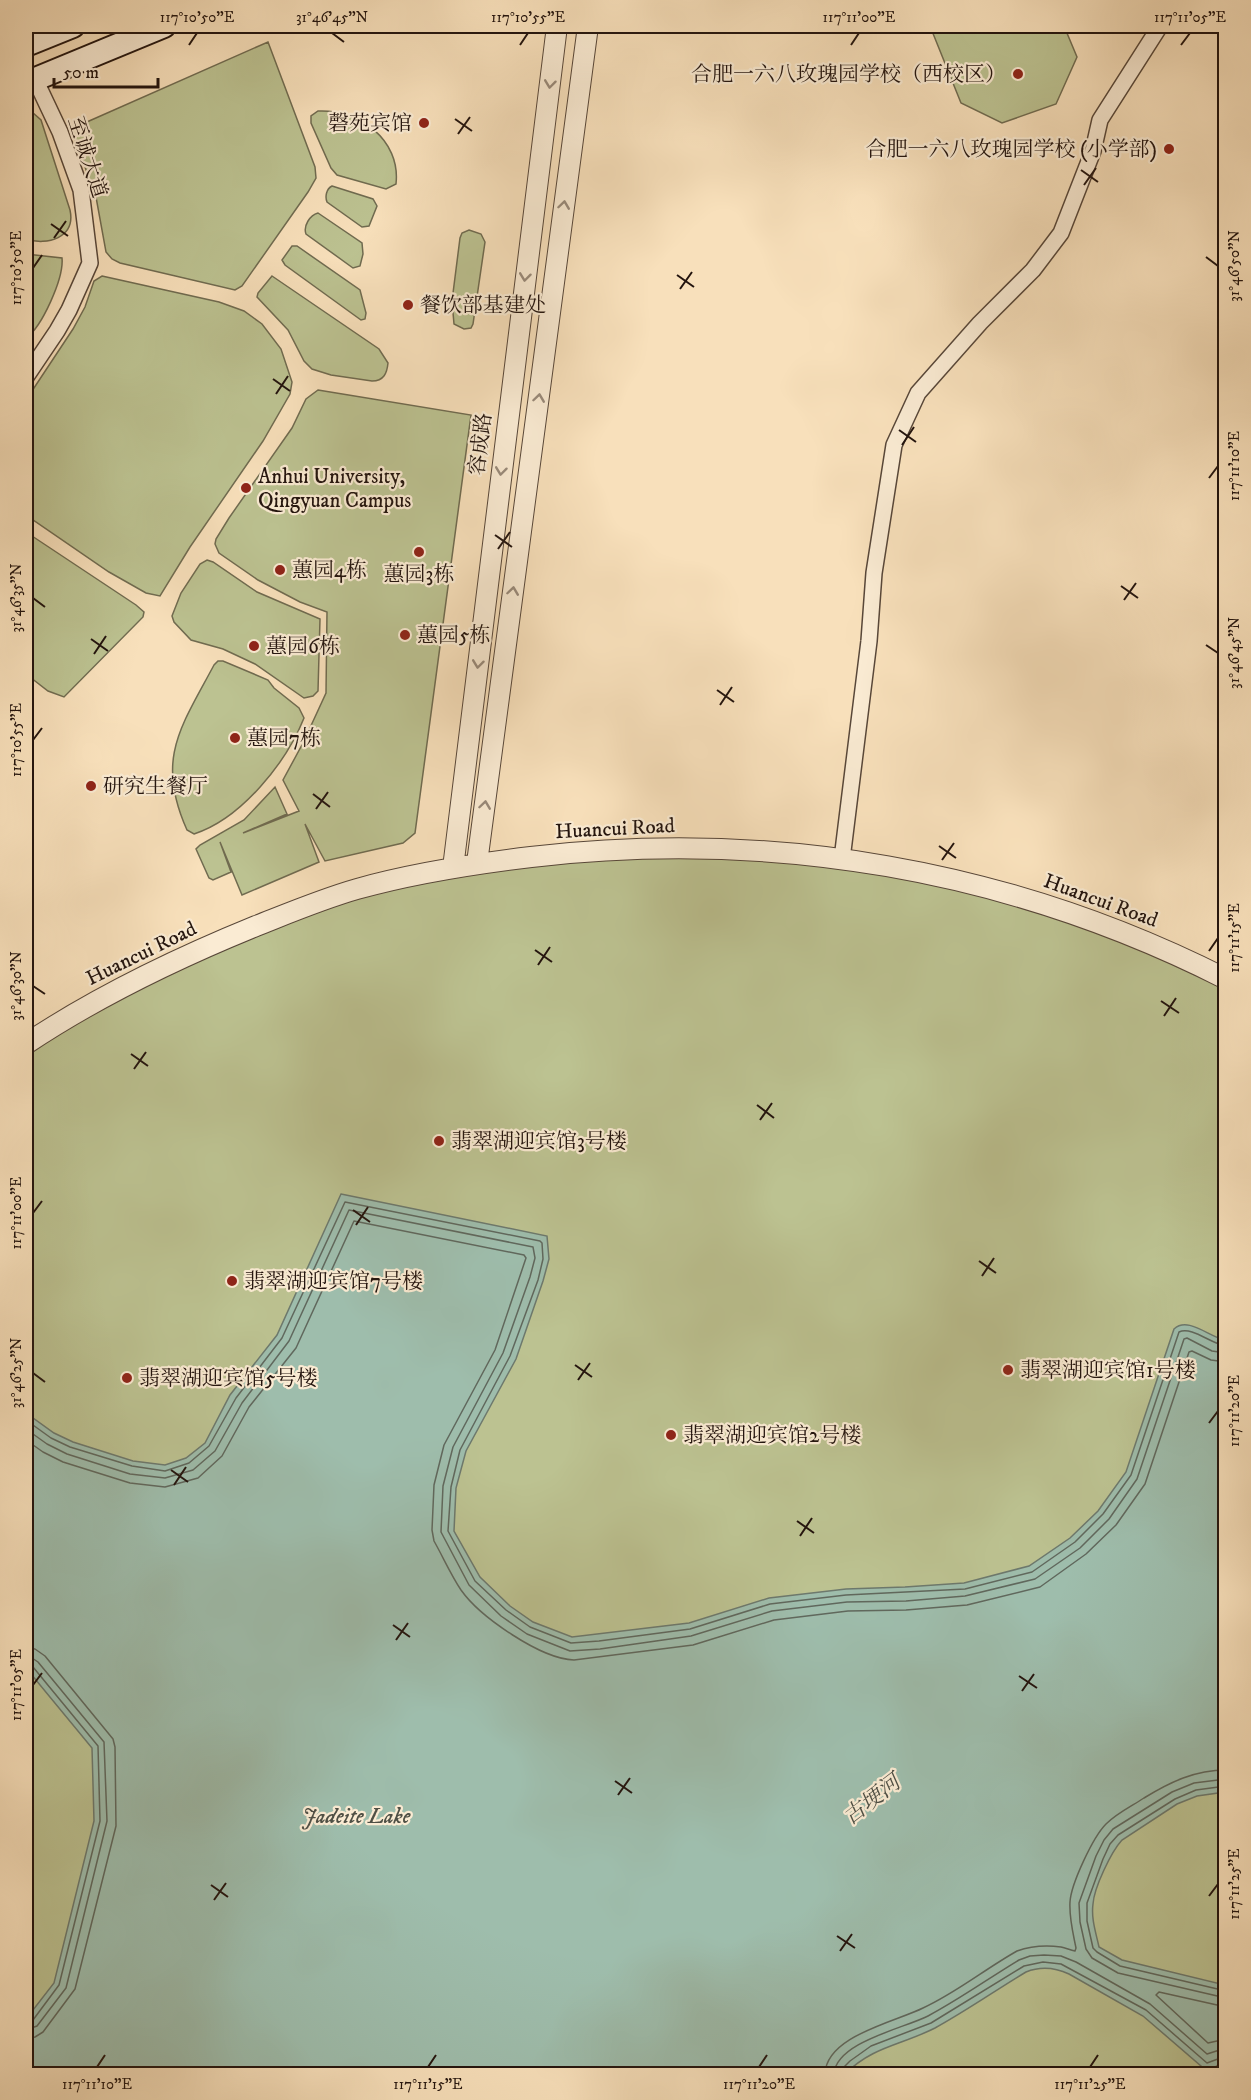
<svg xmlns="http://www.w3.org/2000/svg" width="1251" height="2100" viewBox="0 0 1251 2100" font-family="'IM FELL DW Pica','Noto Serif SC',serif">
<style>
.green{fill:#bcc291;stroke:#706b50;stroke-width:1.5}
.water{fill:#9ebdac;stroke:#6d796d;stroke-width:1.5}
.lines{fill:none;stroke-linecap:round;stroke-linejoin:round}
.shore{stroke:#60685d;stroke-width:1.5}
.minor-casing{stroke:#584739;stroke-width:18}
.tertiary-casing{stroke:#584739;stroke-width:22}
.secondary-casing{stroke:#23140e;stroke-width:26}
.minor{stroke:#faebd3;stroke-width:15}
.tertiary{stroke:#faebd3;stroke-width:20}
.secondary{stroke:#faebd3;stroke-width:22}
.oneway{stroke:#998a7a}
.ticks{fill:none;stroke:#23140e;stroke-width:2}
.poi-dot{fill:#8f2418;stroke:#faebd3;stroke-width:2}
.labels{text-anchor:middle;stroke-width:4.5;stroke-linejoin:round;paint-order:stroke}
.poi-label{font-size:21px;fill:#23140e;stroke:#faebd3;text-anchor:start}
.street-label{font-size:21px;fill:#23140e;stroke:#faebd3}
.water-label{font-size:22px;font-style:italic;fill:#4e4f45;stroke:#faebd3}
.neatline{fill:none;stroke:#23140e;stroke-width:2}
.ticks-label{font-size:15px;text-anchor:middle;fill:#23140e}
</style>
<rect width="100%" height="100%" fill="#f8e0bb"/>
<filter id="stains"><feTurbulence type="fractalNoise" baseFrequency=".00333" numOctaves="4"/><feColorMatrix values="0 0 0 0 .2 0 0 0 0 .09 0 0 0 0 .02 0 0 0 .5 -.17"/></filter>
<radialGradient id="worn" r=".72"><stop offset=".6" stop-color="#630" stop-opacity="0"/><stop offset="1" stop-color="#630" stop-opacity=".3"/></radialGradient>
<path class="green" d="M930,26H1064L1077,57L1056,104L1002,123L961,103Z
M268,42L315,167L316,178L308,192L242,286L235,290L120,263L112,259L106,252L96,197L71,129Z
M26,111L33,113L41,120L70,210C76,238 47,246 26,239Z
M318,111C358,109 401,139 396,184L386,189L337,175L331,168L311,123V116Z
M332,186L373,199L377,206L369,226L362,227L327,202C325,197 326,189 332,186Z
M318,213L362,243L363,254L360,266L353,268L306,234C303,226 310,215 318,213Z
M469,230L481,234L485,242L473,324L471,328L464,329L454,324L452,301L460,238L462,233Z
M292,246H297L360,290L366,313L365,319L361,320L285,265L282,260Z
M26,254L62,258C64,278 42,327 26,338Z
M102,276L219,302L244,311L262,324L281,349L292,382L290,394L263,441L190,547L160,596L146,593L109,572L26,515V400L73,329L85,307L94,281Z
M272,276L379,349L388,363C387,373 384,381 372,381L331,375L312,369L304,361L288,330L257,297L258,293Z
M318,390L471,415L415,833L403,843L325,861L305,824L319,862L242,895L220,842L231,872L213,880L209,878L196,849L200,845L244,820L275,787L287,814L243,833L299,811L283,780L303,743L326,693L327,612L300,602L258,580L219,553L215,544L216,539L229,518L292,428L306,399Z
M26,532L136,605L144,612L143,617L64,697L48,691L26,674Z
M207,560L213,562L257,592L320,619L318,691L313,696L304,698L255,664L223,649L191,640L174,622L172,616L181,593L200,564Z
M218,661H223L268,680L274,688L299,708L304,718C286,763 241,819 194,834L187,830C155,759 181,727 214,665Z
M647,848L946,877L1225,979V2074H26V1044L53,1026L359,889Z"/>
<path class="water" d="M341,1194L547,1236L549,1259L543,1281L516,1359L466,1451L456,1488L454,1531L480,1577L510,1606L533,1622L572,1637L689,1623L769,1598L846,1589L905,1587L964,1583L1029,1566L1070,1538L1098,1511L1126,1472L1174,1329C1188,1316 1209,1337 1225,1340V1792L1197,1796L1177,1804L1122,1840C1111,1852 1094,1888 1093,1904C1091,1919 1096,1933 1099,1947L1122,1960L1225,1985V2060L1208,2072L1143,2016L1069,1974C1056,1968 1041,1966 1026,1972C996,1990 966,2011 935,2028C902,2045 873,2046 845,2074H26V2019L54,1983L94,1821L92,1748L26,1668V1413L54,1433L73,1442L133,1461L165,1465L186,1458L205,1443L230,1395L277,1335Z"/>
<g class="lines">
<path class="shore" d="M26,1420L51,1438L70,1447L132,1466L165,1471L189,1463L209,1446L236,1398L282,1338L345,1202L540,1241L542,1243L543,1259L538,1280L510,1356L460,1450L451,1487L448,1531L475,1581L506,1610L530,1627L571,1643L599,1641L690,1629L770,1604L846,1595L965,1589L1032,1572L1075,1542L1103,1514L1131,1475L1179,1332C1192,1326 1211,1344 1226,1346
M26,1429L47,1444L67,1454L130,1474L165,1478L193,1470L215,1451L242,1403L289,1341L349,1210L533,1247L535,1258L530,1277L503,1353L453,1447L443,1486L441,1532L469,1585L501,1616L527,1634L570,1651L600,1649L691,1636L772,1611L847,1602L906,1601L965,1596L1035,1579L1080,1548L1109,1519L1137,1479L1184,1339L1187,1338L1212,1351L1226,1353
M26,1440L43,1452L63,1462L130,1483L165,1487L198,1478L222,1456L249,1407L296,1348L354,1221L524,1255L526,1258L495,1350L444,1445L434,1485L432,1530L434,1541C443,1557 451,1575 461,1590C480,1617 541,1659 574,1660L693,1645L774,1620L848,1611L906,1610L967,1605L1040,1587L1086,1554L1116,1525L1145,1484L1189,1352L1192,1351L1211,1360L1226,1362
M26,1648L35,1649L45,1656L113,1739L115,1747L116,1826L75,1989L43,2032L35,2037L26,2039
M26,1657L32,1658L38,1662L104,1742L107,1821L66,1988L37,2026L26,2030
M26,1665L33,1667L98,1746L100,1821L59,1985L33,2020L26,2022
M1226,1779L1194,1783L1172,1792L1113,1829L1104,1840L1096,1856L1079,1903L1080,1922L1086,1949L1092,1958L1118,1973L1226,1998
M1226,1786L1196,1790L1175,1799L1118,1835L1110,1844L1103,1859L1087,1903V1921L1093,1948L1097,1952L1120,1966L1226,1991
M1226,2007L1159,1992L1156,1995L1208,2043L1226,2039
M825,2074C826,2036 895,2022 923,2008C956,1993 985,1969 1017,1951C1031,1946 1046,1945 1061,1947C1066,1948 1070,1950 1075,1951L1076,1948C1073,1933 1069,1918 1070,1902C1071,1884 1093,1837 1106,1824C1117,1813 1132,1806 1144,1798C1170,1782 1195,1770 1226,1770
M834,2074C836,2042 905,2028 928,2016C960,1999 989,1978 1019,1960L1030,1956L1044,1955L1061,1956L1076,1962L1150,2004L1207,2054L1226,2048
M842,2074V2069L850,2061L871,2046L931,2023L1024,1966L1043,1962L1061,1964L1146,2010L1207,2063L1226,2056"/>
<defs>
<path id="minor" d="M26,377L57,331L69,310L90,263L81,190L60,132L35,79
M842,859L869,641L874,573L894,445L918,393L980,323L1033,270L1061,233L1093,151L1100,120L1160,26"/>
<path id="tertiary" d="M477,863L588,26
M453,868L557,26
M26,1044C98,996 175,959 256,926C289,913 322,899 357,889C414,873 473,864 531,857C772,829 1009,869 1226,979"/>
<path id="secondary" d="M26,45L73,26
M26,83L164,26"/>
</defs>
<use href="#minor" class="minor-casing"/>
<use href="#tertiary" class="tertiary-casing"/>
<use href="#secondary" class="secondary-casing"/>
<use href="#minor" class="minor"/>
<use href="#tertiary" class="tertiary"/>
<use href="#secondary" class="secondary"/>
</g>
<defs><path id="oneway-chevron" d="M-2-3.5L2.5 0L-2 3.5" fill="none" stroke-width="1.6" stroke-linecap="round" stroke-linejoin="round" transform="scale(1.5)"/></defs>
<g class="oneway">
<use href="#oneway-chevron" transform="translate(550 84) rotate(97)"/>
<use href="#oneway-chevron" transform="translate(564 205) rotate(-82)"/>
<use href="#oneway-chevron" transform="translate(525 277) rotate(97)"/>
<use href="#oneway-chevron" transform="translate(539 398) rotate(-82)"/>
<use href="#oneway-chevron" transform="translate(501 471) rotate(97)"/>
<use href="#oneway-chevron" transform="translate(513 591) rotate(-82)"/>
<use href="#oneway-chevron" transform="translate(478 664) rotate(97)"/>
<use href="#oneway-chevron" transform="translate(485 805) rotate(-82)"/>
</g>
<path class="ticks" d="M332,33L344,42M189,45L197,33M520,45L528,33M851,45L859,33M1181,45L1190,33M455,119L472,131M458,134L470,117M1081,170L1098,182M1084,185L1096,168M51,224L68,236M54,238L66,221M1206,257L1218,266M33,268L42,255M677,275L694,287M680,289L692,272M273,379L290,391M276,394L288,376M899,430L916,442M902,445L914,427M1209,478L1218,466M495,535L512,547M498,549L510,532M1121,586L1138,598M33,598L45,607M1124,600L1136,583M91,639L108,651M1206,645L1218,653M94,654L106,636M717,690L734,702M720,705L732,687M33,740L42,728M313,794L330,807M316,809L328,792M939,846L956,858M942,860L954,843M535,950L552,962M1209,951L1218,938M538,965L550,947M33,986L45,994M1161,1001L1179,1013M1164,1016L1176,998M131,1054L148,1066M134,1069L146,1052M757,1105L774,1118M760,1120L772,1103M353,1210L370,1222M33,1213L42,1201M356,1225L368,1207M979,1261L996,1273M982,1276L994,1258M575,1365L592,1377M33,1373L45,1382M578,1380L590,1363M1209,1423L1218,1411M171,1470L188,1482M174,1485L186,1467M797,1521L814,1533M800,1536L812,1518M393,1625L410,1637M396,1640L408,1623M1019,1676L1037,1688M33,1685L42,1673M1022,1691L1034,1674M615,1781L632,1793M618,1795L630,1778M211,1885L228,1897M1209,1896L1218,1884M214,1900L226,1883M837,1936L855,1948M840,1951L852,1934M97,2067L105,2055M428,2067L436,2055M759,2067L767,2055M1090,2067L1098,2055"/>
<g class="poi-dot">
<circle cx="1018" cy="74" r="6"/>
<circle cx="424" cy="123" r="6"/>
<circle cx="1169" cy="149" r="6"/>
<circle cx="408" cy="305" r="6"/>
<circle cx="246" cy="488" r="6"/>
<circle cx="419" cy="552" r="6"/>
<circle cx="280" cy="570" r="6"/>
<circle cx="405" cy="635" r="6"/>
<circle cx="254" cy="646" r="6"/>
<circle cx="235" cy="738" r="6"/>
<circle cx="91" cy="786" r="6"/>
<circle cx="439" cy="1141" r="6"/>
<circle cx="232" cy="1281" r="6"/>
<circle cx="1008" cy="1370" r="6"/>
<circle cx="127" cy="1378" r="6"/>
<circle cx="671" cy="1435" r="6"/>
</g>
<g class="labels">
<g class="poi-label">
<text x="1006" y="81" text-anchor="end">合肥一六八玫瑰园学校（西校区）</text>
<text x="412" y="130" text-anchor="end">磬苑宾馆</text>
<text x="1157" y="156" text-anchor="end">合肥一六八玫瑰园学校 (小学部)</text>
<text x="420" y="312">餐饮部基建处</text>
<text x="258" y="483">Anhui University,<tspan x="258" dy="24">Qingyuan Campus</tspan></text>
<text x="292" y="577">蕙园4栋</text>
<text x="419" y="581" text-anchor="middle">蕙园3栋</text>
<text x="417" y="642">蕙园5栋</text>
<text x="266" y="653">蕙园6栋</text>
<text x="247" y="745">蕙园7栋</text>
<text x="103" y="793">研究生餐厅</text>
<text x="451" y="1148">翡翠湖迎宾馆3号楼</text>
<text x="244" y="1288">翡翠湖迎宾馆7号楼</text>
<text x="1020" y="1377">翡翠湖迎宾馆1号楼</text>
<text x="139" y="1385">翡翠湖迎宾馆5号楼</text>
<text x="683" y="1442">翡翠湖迎宾馆2号楼</text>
</g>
<g class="street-label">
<text transform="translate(88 157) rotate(72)" y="7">至诚大道</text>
<text transform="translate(480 444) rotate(-83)" y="7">容成路</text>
<text transform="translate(615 828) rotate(-3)" y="7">Huancui Road</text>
<text transform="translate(1101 900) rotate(20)" y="7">Huancui Road</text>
<text transform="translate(141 953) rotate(-26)" y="7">Huancui Road</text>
</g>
<g class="water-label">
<text transform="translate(871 1799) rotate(-38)" y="8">古埂河</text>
<text x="356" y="1823">Jadeite Lake</text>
</g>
</g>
<rect width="1251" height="2100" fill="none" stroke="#f8e0bb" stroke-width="66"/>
<path d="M54 78v9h104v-9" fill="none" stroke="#23140e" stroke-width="3"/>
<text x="63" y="78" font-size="18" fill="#23140e" stroke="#faebd3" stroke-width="4.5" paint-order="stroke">50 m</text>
<rect x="33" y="33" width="1185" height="2034" class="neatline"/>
<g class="ticks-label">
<text x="197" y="22">117°10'50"E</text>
<text x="332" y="22">31°46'45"N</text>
<text x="528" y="22">117°10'55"E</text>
<text x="859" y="22">117°11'00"E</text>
<text x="1190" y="22">117°11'05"E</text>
<text transform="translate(1234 266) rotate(-90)" y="5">31°46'50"N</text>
<text transform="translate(16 268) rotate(-90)" y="5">117°10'50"E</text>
<text transform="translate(1234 466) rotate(-90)" y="5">117°11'10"E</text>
<text transform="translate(16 598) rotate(-90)" y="5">31°46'35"N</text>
<text transform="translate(1234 653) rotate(-90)" y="5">31°46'45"N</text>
<text transform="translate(16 740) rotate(-90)" y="5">117°10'55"E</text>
<text transform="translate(1234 938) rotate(-90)" y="5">117°11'15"E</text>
<text transform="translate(16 986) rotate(-90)" y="5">31°46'30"N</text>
<text transform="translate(16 1213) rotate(-90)" y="5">117°11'00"E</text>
<text transform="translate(16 1373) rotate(-90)" y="5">31°46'25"N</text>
<text transform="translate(1234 1411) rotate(-90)" y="5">117°11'20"E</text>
<text transform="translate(16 1685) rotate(-90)" y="5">117°11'05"E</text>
<text transform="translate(1234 1884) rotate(-90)" y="5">117°11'25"E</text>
<text x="97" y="2089">117°11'10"E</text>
<text x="428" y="2089">117°11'15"E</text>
<text x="759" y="2089">117°11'20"E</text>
<text x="1090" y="2089">117°11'25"E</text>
</g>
<rect width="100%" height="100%" filter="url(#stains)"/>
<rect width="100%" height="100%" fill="url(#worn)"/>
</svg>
